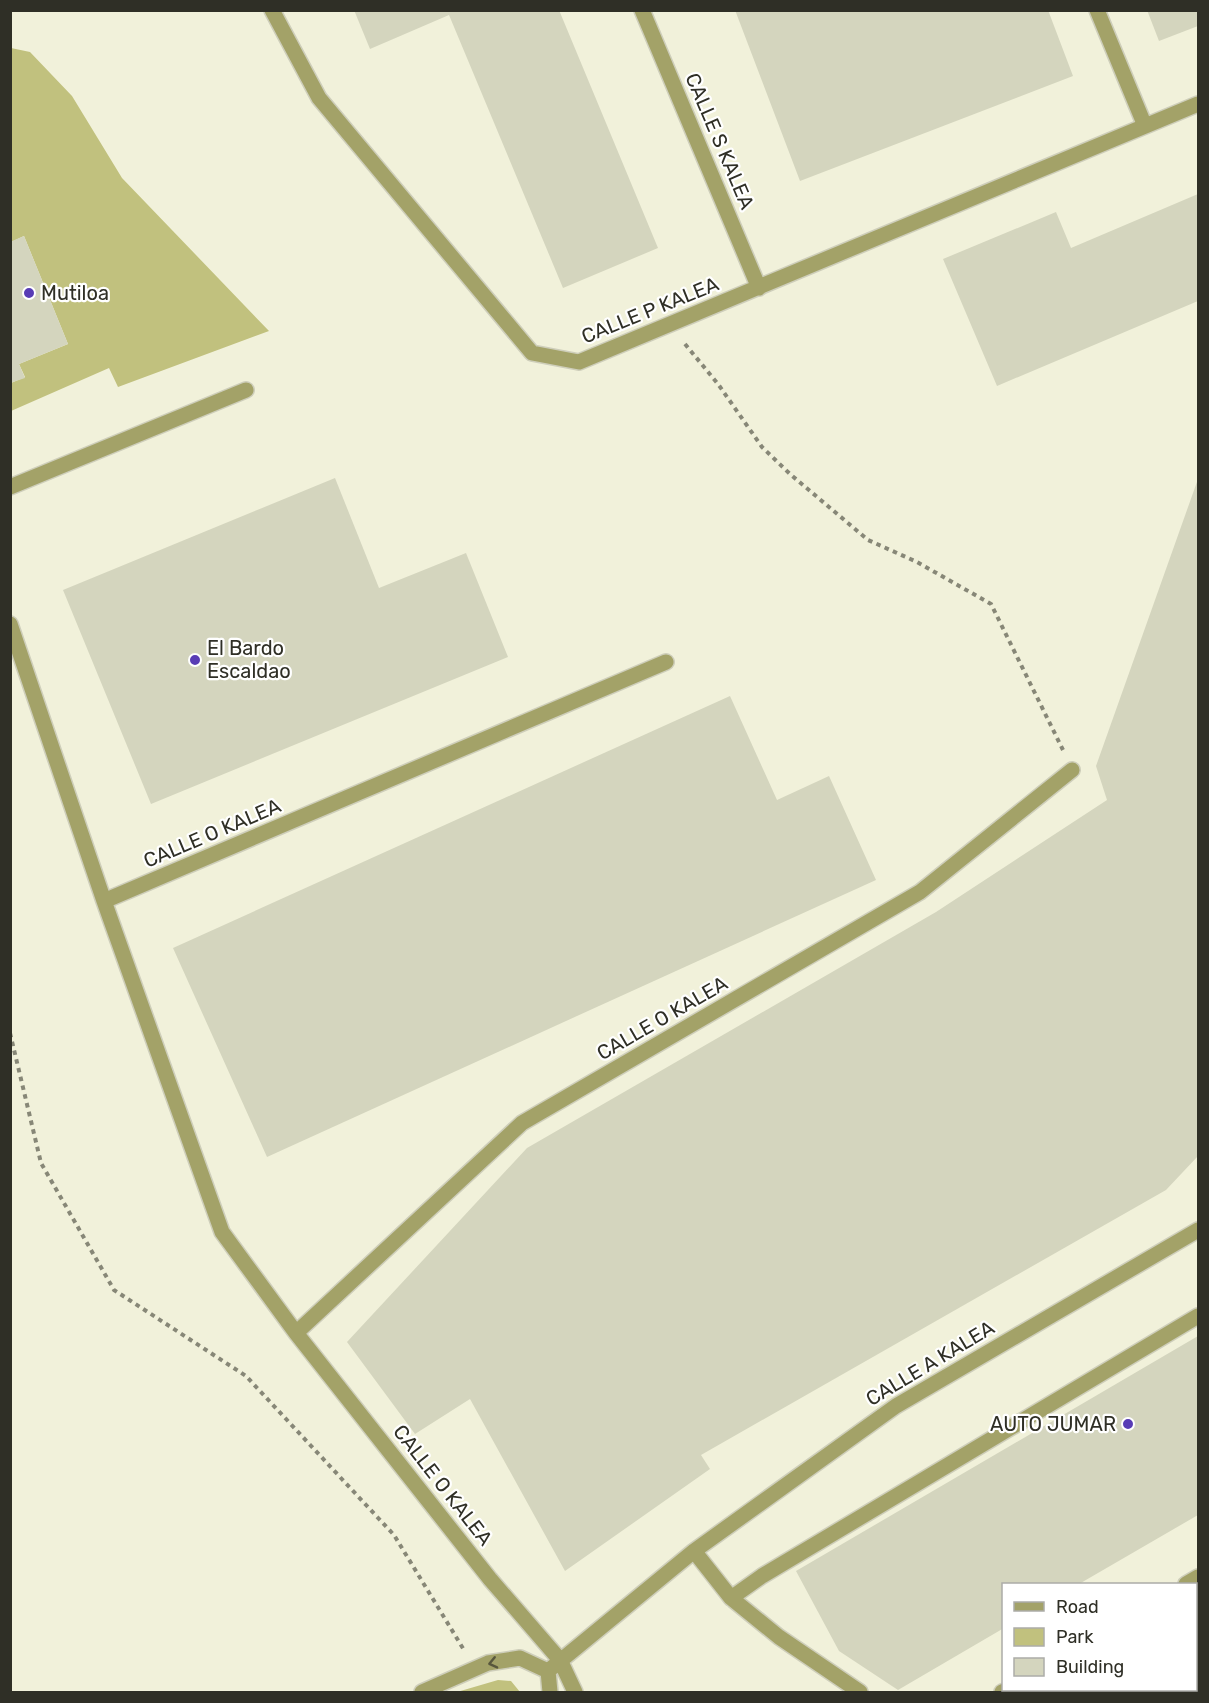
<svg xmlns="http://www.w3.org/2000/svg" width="1209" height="1703" viewBox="0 0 1209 1703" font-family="Rubik,sans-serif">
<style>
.green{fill:#c1c17e}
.building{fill:#d4d5be}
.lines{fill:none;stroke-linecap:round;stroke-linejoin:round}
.minor-casing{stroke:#ceceba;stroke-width:18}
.path{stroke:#878777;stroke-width:4;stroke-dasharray:4.5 4.5;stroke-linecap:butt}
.minor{stroke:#a3a268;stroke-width:15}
.oneway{stroke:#58573d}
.poi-dot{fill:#583cb5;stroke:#fff;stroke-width:2}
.labels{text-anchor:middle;stroke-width:4.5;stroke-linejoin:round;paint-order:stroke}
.street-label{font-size:20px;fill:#2f2f26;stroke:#fff}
.poi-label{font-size:20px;fill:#2f2f26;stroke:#fff;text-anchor:start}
</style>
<rect width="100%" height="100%" fill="#f1f1da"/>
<path class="green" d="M11,48L30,52L72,96L122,178L269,331L118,387L109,368L11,411V383L25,377L19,364L68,344L24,236L11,242Z
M498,1680L511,1681L520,1692H457Z"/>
<path class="building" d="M354,10H559L658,248L563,288L449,15L370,49Z
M735,10H1048L1073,76L800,181Z
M1147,10H1198V26L1159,41Z
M1198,194V301L997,386L943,259L1056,212L1071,248Z
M24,236L68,344L19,364L25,378L10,383V242Z
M335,478L379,588L466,553L508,657L151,804L63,590Z
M1198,479V1156L1166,1190L701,1455L710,1469L565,1571L470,1399L415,1434L347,1342L527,1148L936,912L1107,800L1096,766Z
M730,696L777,800L829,776L876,880L267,1157L173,948Z
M1198,1336V1515L1079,1584H1004V1628L898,1690L839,1651L796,1571Z
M1198,1603V1692H1179L1178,1690H1196V1605Z
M1055,1690H1161L1156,1692H1050Z"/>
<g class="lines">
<defs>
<path id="minor" d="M272,10L319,98L532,353L579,362L1198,104
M642,10L759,288
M1097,10L1145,126
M10,487L246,390
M10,624L104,901L222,1232L296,1333L490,1579L560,1660L575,1692
M104,901L666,662
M296,1333L522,1123L920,892L1072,770
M694,1551L731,1598L779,1637L860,1692
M1186,1584L1198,1577
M731,1598L762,1576L1198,1316
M548,1671L694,1551L896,1406L1198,1230
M548,1671L550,1692
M422,1692L488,1663L520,1658L548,1671
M1002,1692L1007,1690"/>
</defs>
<use href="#minor" class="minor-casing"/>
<path class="path" d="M685,344L718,384L762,447L790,474L868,540L917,562L991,604L1063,750
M10,1033L41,1163L114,1290L246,1376L394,1535L464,1650"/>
<use href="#minor" class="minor"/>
</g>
<defs><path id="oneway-chevron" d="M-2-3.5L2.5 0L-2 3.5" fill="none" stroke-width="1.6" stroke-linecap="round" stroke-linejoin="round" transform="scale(1.5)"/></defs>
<use class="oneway" href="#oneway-chevron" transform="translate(493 1663) rotate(167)"/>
<g class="poi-dot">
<circle cx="29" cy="293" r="6"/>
<circle cx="195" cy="660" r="6"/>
<circle cx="1128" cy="1424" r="6"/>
</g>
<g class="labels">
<g class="street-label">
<text transform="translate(720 141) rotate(67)" y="7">CALLE S KALEA</text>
<text transform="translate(650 310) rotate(-22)" y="7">CALLE P KALEA</text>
<text transform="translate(212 833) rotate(-23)" y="7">CALLE O KALEA</text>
<text transform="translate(662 1018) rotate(-30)" y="7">CALLE O KALEA</text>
<text transform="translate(930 1363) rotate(-31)" y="7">CALLE A KALEA</text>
<text transform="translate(443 1485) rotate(52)" y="7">CALLE O KALEA</text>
</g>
<g class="poi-label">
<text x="41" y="300">Mutiloa</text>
<text x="207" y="655">El Bardo<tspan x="207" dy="23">Escaldao</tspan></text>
<text x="1116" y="1431" text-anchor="end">AUTO JUMAR</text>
</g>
</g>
<rect width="1209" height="1703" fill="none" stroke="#2f2f26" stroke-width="24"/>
<rect x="1002" y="1583" width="195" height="108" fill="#ffffff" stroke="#acaca8" stroke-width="1.5"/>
<rect x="1014" y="1602" width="30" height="9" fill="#a3a268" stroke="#acaca8" stroke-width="1.5"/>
<text x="1056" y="1613" font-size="18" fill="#2f2f26">Road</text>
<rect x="1014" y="1628" width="30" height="18" fill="#c1c17e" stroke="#acaca8" stroke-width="1.5"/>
<text x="1056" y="1643" font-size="18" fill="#2f2f26">Park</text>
<rect x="1014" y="1658" width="30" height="18" fill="#d4d5be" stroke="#acaca8" stroke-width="1.5"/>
<text x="1056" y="1673" font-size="18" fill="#2f2f26">Building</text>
</svg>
